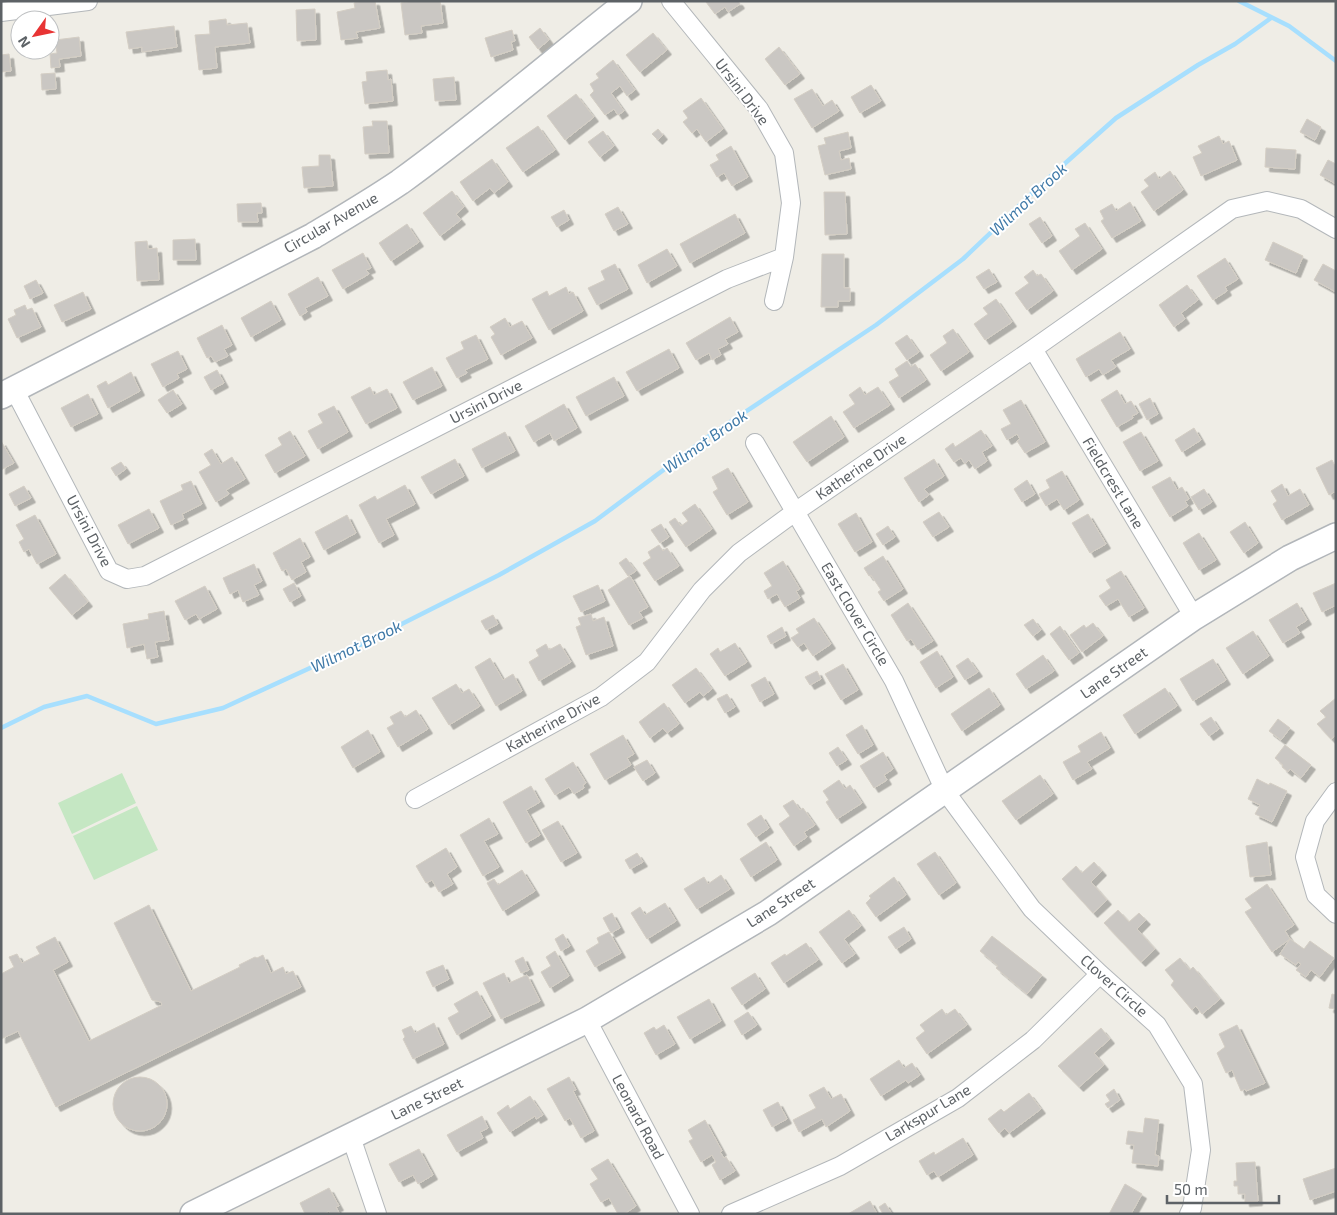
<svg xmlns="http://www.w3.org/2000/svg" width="1337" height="1215" viewBox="0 0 1337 1215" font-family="'Exo 2',sans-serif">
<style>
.green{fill:#c5e7c3}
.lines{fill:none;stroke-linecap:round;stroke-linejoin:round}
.stream{stroke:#a7dffe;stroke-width:4.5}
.building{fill:#cac7c3;stroke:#d4cec4;filter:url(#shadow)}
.street-casing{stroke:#b3b7ba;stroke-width:20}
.secondary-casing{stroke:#b2b6ba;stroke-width:28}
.street{stroke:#fff;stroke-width:18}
.secondary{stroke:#fff;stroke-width:25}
.labels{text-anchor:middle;stroke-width:4;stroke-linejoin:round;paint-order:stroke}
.street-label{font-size:15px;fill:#5d6266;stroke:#fff}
.water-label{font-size:16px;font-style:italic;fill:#407aa8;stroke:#fff}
</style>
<defs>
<filter id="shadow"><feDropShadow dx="4.5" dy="4.5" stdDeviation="0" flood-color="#0004"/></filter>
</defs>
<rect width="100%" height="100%" fill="#efede6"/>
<path class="green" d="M122,773L136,803L72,834L58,803Z
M137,806L158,850L94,880L73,836Z"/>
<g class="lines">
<path class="stream" d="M1239,1L1289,26L1336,61
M1,728L44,707L87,696L156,724L223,708L358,646L499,575L595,521L709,436L876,325L963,259L1043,183L1116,118L1198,65L1235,44L1271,18"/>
</g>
<path class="building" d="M363,1H375L380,28L356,32L358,38L341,40L337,12L355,8L354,3Z
M415,1H440L443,23L421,26L422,33L405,35L401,3Z
M707,1H738L740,4L728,12L725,7L715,14L706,2Z
M315,9L316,40L297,41L296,10Z
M226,19L227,25L247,23L250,43L215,47L217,68L199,70L195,35L210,34L209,21Z
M174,26L177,47L142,52V47L129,49L126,32Z
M540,28L549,40L538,49L529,37Z
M512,30L515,41L511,42L513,50L491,57L485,38Z
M653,33L667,50L640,72L626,55Z
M79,37L81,56L59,59L60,67L51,68L50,54L57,53L55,40Z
M779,47L800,74L785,85L765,59Z
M9,54L11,71L1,72V55Z
M613,60L635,90L627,96L620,86L611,93L624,111L618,115L614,109L605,115L590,95L594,91L590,84L599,78L596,74Z
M387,70L388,80L391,79L393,101L365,104L362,82L367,81L366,72Z
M55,73L56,89L42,90L41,74Z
M454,77L456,100L435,101L433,79Z
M871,85L881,101L860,113L851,97Z
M812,89L823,106L832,100L839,111L812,128L794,99Z
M576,94L594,117L565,140L547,116Z
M701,98L723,129L706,142L697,129L692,133L683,122L688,118L683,111Z
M1307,119L1321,127L1315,140L1300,132Z
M372,121H387L389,153L365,154L363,127L373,126Z
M538,126L555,150L523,172L506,148Z
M658,129L663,135L658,140L652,134Z
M603,131L614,146L600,157L588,142Z
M848,132L851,148L839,151L841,160L849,158L851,169L825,175L818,146L826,144L824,138Z
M1219,136L1223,144L1229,141L1237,160L1201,176L1193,157L1202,153L1198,146Z
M731,146L748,177L732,186L724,173L717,177L710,165L719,160L716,155Z
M1266,148L1296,150L1295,169L1265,167Z
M319,155H330L333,186L304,188L302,167L319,166Z
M492,159L508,182L494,193L490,188L473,201L460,182Z
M1328,160L1336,164V184L1320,175Z
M1170,171L1183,190L1154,211L1141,192L1149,186L1144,180L1155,172L1159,179Z
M452,191L464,207L456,214L461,220L440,236L423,213Z
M824,192H845L847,234L825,235Z
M1130,202L1141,221L1112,238L1101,221L1104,219L1100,211L1112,204L1116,211Z
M261,203L262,213H257L258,222H238L237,204Z
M618,207L628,224L614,231L605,214Z
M564,210L569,220L557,227L551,217Z
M735,214L745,233L690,263L680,244Z
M1040,217L1052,236L1042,243L1029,224Z
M1085,223L1102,249L1072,270L1059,251L1080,236L1075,229Z
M407,224L419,242L391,261L379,243Z
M195,239L196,260H173V240Z
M147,241L148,249L157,248L159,280L137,281L135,242Z
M1273,242L1303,256L1296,273L1265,260Z
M667,249L677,266L647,283L638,265Z
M363,253L371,268L366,270L369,274L343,289L332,270Z
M822,254H844V288H850V301H838V307H821Z
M1225,258L1238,279L1225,287L1227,291L1213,300L1197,276Z
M615,264L628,289L597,305L588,288L605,280L601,271Z
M1323,264L1336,271V292L1314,280Z
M989,269L997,282L984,289L976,277Z
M1033,270L1037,276L1041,274L1053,291L1027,310L1015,293L1029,283L1024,277Z
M318,277L328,296L305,308L307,312L300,316L288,294Z
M36,280L43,293L30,299L24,286Z
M1187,285L1198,300L1181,313L1185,319L1174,327L1159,305Z
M566,287L569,294L573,292L583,311L549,330L532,299L547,291L549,296Z
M83,292L91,309L62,322L54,305Z
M996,299L1012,322L985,340L974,324L988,314L983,308Z
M271,301L281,320L251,337L241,318Z
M25,305L27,310L32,308L41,327L17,338L8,319L16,315L14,310Z
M730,317L738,332L725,339L728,344L718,349L721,355L712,360L709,353L696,360L686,343Z
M505,318L510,327L522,321L532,338L501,355L491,337L495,334L490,327Z
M222,325L232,345L224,349L228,356L215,362L211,356L207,358L197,338Z
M953,329L969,352L941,371L930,355L947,343L943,336Z
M1120,332L1130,349L1111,360L1116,367L1103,375L1099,369L1086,377L1076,359Z
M476,335L488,359L465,370L467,373L457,378L446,358L464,349L461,342Z
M907,335L919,352L907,360L895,343Z
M669,349L679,368L637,391L626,372Z
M178,351L187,369L177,374L179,378L163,387L151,364Z
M907,361L911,367L915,364L926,380L899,398L889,382L899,376L895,369Z
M432,367L442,386L413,400L403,382Z
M217,370L224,383L211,390L204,377Z
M131,372L140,391L108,408L97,386L106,381L108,385Z
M614,377L624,396L586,416L576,397Z
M370,387L374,395L387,389L397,408L366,424L351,397Z
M860,387L865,395L878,387L890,405L854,428L843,412L855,404L849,395Z
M173,390L182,404L167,413L158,400Z
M1117,390L1125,404L1131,401L1138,413L1132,416L1133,418L1117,427L1101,400Z
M88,394L98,414L71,427L61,408Z
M1150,398L1158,414L1147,420L1139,404Z
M1021,400L1045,442L1025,453L1017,441L1020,439L1017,434L1007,440L1001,429L1011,424L1003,410Z
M564,404L577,428L554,441L550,433L534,442L525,426Z
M334,406L348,432L318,449L308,431L323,423L318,414Z
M831,416L844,437L807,462L793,442Z
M1194,428L1201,440L1182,452L1175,440Z
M981,430L992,446L982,452L987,461L975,469L969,460L965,464L961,458L954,462L945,449L953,443L955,447Z
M290,431L305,456L275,473L265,455L282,445L278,438Z
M505,432L515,451L482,468L472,449Z
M1141,432L1158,461L1140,471L1123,442Z
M1,441L14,463L1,470Z
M212,449L221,464L232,457L245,479L226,490L229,494L216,502L199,472L211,465L204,454Z
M455,459L464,476L431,494L421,477Z
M934,459L944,476L924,489L929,495L919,502L904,478Z
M1332,460L1336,468V491L1329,495L1316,468Z
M121,462L126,469L116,476L111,468Z
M728,468L748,502L727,515L713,492L718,489L712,477Z
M1062,471L1079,500L1064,510L1057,499L1046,506L1039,494L1050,488L1046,480Z
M1170,477L1177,490L1182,487L1189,499L1185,501L1188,506L1170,517L1152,487Z
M1027,480L1035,494L1022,502L1014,489Z
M191,481L202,504L182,514L184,519L171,525L160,501L183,490L181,485Z
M1282,484L1288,496L1300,489L1309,505L1282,520L1273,504L1277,501L1271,491Z
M405,485L415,504L386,519L394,535L379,543L359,505L375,496L377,500Z
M24,486L31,498L15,506L9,494Z
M1204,489L1212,502L1199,510L1191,497Z
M695,504L712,529L686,547L669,522L675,518L681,526L688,521L682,513Z
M149,509L159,528L128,544L118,525Z
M939,512L949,527L933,537L923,522Z
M856,513L872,542L855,552L838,524Z
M1088,514L1106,544L1090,553L1072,523Z
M35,515L56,554L37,564L29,549L24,552L19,542L24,539L16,525Z
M347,515L356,533L324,550L315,532Z
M1245,522L1258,543L1244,553L1230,532Z
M661,524L669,537L660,543L651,530Z
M888,526L895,537L883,545L876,534Z
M1199,533L1216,560L1199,570L1183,543Z
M300,538L310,557L301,562L306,572L292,580L286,569L282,571L273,553Z
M659,545L663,551L667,548L679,566L655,581L643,563L651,558L648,552Z
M883,556L903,589L884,601L878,592L881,590L871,575L869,576L864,568Z
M626,558L636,571L628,576L619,563Z
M783,561L800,589L796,591L800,598L785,607L777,594L768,599L764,591L772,586L764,573Z
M254,564L262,581L254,585L259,595L243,602L238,590L230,594L223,578Z
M1121,571L1144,608L1129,617L1118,599L1106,606L1099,596L1111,588L1106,580Z
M65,574L88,602L72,615L49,588Z
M630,576L648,607L639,612L643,618L629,625L608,590Z
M294,583L301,596L290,602L283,589Z
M1336,583V605L1322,612L1313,593Z
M598,585L605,601L581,612L573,596Z
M205,586L217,609L199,619L196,614L185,620L175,601Z
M908,603L933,641L918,650L911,639L907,641L891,615Z
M1297,603L1307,620L1296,627L1300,633L1283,643L1269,620Z
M164,611L169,640L155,642L158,657L147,659L144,644L127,648L123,624L149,619L148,614Z
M591,614L593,621L604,617L613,646L586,655L576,627L581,625L578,618Z
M493,615L498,624L486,630L481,621Z
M814,618L831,644L813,656L804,643L798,647L791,638L799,633L796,629Z
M1033,619L1041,630L1033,636L1024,625Z
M1093,623L1103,636L1082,652L1070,635L1084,625L1086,628Z
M1060,626L1079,653L1069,660L1050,634Z
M782,627L786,636L771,644L767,636Z
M1253,631L1269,656L1243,674L1226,648Z
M735,643L747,662L725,676L710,654L718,648L720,652Z
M546,644L549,650L560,644L571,662L539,681L529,662L539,656L536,650Z
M937,651L953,677L936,688L920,662Z
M1043,655L1054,671L1026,689L1016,674Z
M490,658L503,680L513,674L522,691L496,706L475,667Z
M968,658L978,672L965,680L956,666Z
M1213,659L1226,680L1193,701L1180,679Z
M843,664L858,690L841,700L825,674Z
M696,668L712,689L703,696L700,692L685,703L672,685Z
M817,671L821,679L810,685L805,677Z
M765,677L774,694L760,702L751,685Z
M456,684L462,693L469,689L480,706L449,725L432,698Z
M989,688L1000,705L962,731L951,714Z
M1165,688L1177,706L1135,734L1123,715Z
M727,694L735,707L725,713L717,699Z
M1336,698V735L1331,739L1317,724L1326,717L1320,711Z
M664,703L679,724L667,733L663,728L650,738L639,722Z
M416,710L428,729L398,747L387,728L394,724L390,717L401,711L405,717Z
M1211,717L1219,729L1209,736L1200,724Z
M1278,719L1290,728L1281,740L1269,731Z
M862,725L873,745L858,754L846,735Z
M368,730L380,752L353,768L341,747Z
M1101,732L1110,748L1087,762L1092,769L1073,780L1063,762L1081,752L1078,746Z
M623,735L634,754L627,758L631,765L605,780L590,754Z
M1285,745L1311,765L1301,778L1290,769L1288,772L1282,767L1283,765L1275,758Z
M838,747L847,760L837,766L829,753Z
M883,752L893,769L884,775L887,780L874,788L860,766Z
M647,760L655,773L643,781L634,767Z
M573,762L586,783L583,785L584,788L574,794L569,787L555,795L545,779Z
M1040,775L1053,794L1016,820L1002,801Z
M1257,779L1269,785L1270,783L1287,791L1272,822L1255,814L1260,805L1248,799Z
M839,780L845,789L850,785L862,803L837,819L826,802L829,800L823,791Z
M531,786L540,802L526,810L540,835L526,843L503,802Z
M793,800L800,810L803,808L815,825L804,832L807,837L794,846L779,824L790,816L783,806Z
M761,815L769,828L756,837L747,824Z
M489,818L498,834L484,841L499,867L483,876L460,835Z
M558,821L577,853L561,862L542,830Z
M766,842L777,860L751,877L740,859Z
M1267,842L1271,875L1250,877L1246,846Z
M446,848L457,867L447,874L453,884L439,892L432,880L426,883L416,866Z
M935,852L956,883L939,895L917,864Z
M637,853L643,862L630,869L625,860Z
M1094,862L1102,871L1091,882L1107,900L1093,913L1062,879L1076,866L1082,873Z
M522,870L535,891L503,911L487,883L494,879L498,885Z
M721,875L730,889L697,909L684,889L704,877L708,884Z
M894,877L906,895L876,917L866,903L871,898L869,896Z
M1267,884L1294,925L1285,931L1290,939L1272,952L1245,912L1252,908L1245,899Z
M665,903L676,921L647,939L631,913L640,907L645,915Z
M149,905L191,991L240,967L239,965L255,957L257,958L263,955L271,973L283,967L286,974L293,971L301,987L56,1107L18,1031L1,1039V974L14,967L9,957L17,954L22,963L40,954L36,947L55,937L68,962L53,970L89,1041L162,1005L161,1002L152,1000L114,923Z
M849,910L861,926L844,939L855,954L842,963L819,932Z
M1118,910L1129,922L1139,913L1146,920L1137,929L1155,949L1141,962L1104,923Z
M612,913L620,928L611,933L603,918Z
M904,927L911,939L896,949L888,937Z
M609,932L621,953L595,967L586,951L599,943L597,938Z
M563,934L570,946L561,951L555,939Z
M992,936L1042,975L1027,994L996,968L998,966L980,951Z
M1290,939L1304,949L1310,941L1334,958L1320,977L1311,970L1306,977L1296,970L1301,964L1298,962L1296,965L1280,954Z
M806,943L818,960L784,983L771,963L785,954L786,956Z
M555,951L569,976L550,988L541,972L551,966L546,957Z
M523,957L529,970L521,973L515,961Z
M1180,958L1190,970L1193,967L1220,999L1202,1014L1196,1006L1192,1010L1171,985L1174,981L1165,970Z
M443,965L449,979L433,987L426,972Z
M504,973L509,983L527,975L540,1001L501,1019L483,983Z
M755,973L765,989L742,1005L731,988Z
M477,991L491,1016L457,1035L448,1018L459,1012L454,1004Z
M1332,994L1336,995V1009L1329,1008Z
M709,999L721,1021L690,1039L677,1017Z
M942,1009L946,1015L955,1009L967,1025L927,1054L916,1038L925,1031L920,1025Z
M748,1012L757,1025L742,1035L734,1021Z
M434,1023L444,1044L413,1059L403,1039L405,1037L402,1030L411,1026L415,1033Z
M664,1025L675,1044L656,1055L644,1033L654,1027L656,1030Z
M1237,1025L1265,1083L1246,1091L1245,1089L1241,1091L1232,1070L1226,1073L1217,1053L1225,1047L1219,1034Z
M1101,1028L1110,1039L1094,1053L1104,1065L1079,1087L1058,1066Z
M899,1060L904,1068L912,1063L920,1075L908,1083L906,1080L881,1096L870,1079Z
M569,1077L576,1090L573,1091L594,1131L581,1138L570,1118L565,1121L547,1089Z
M113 1104a27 27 0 1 1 54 0a27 27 0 1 1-54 0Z
M824,1087L831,1099L841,1094L850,1111L826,1127L822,1119L799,1132L793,1120L816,1108L809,1095Z
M1114,1089L1120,1100L1108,1108L1105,1104L1110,1101L1106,1095Z
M1029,1093L1041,1109L1009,1133L1005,1128L999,1133L988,1119L1001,1109L1004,1112Z
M530,1096L543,1115L536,1119L535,1116L510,1132L497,1113L508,1105L510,1109Z
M778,1102L787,1119L772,1127L763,1110Z
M482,1116L488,1128L480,1132L483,1138L457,1152L447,1135Z
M1145,1118L1159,1120L1155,1155L1159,1156L1158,1166L1132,1163L1134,1145L1126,1144L1128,1131L1143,1133Z
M705,1120L722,1151L720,1152L724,1158L726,1157L735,1171L720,1180L712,1165L716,1162L712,1155L701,1162L689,1141L693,1139L688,1130Z
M963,1138L973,1155L938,1177L934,1171L927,1175L919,1161L934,1152L935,1155Z
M419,1149L433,1175L418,1184L413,1175L399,1182L389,1164Z
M608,1159L636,1206L624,1214H618L609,1198L601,1202L590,1184L598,1179L591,1169Z
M1255,1162L1258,1201L1245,1202V1194H1238V1186H1234V1181H1237L1236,1163Z
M1336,1168V1191L1310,1200L1303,1179Z
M1125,1184L1142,1194L1131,1214H1109Z
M329,1188L339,1206L336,1207L339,1213L330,1214L329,1211L324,1214H305L300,1203Z
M870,1201L877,1214H848Z
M885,1203L892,1214H883L879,1207Z"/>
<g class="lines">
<defs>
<path id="street" d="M671,1L759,109L784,153L791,203L784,257L774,301
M1,12L88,1
M1033,349L1194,617
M14,389L109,571L127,579L145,576L727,279L784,257
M755,443L894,681L945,791L1032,909L1100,974L1157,1025L1193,1084L1201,1150L1192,1208L1189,1214
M1336,792L1315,821L1305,857L1316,895L1336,914
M415,799L601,697L647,662L702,590L739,553L795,512L1033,349L1232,209L1267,201L1301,209L1336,229
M587,1020L690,1214
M351,1137L377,1214
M731,1214L840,1166L958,1098L1033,1040L1100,974"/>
<path id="secondary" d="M1,396L313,236C343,218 372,201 400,182C479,125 553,61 629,1
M193,1214L587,1020L768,913L1194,617L1290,558L1336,536"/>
</defs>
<use href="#street" class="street-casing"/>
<use href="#secondary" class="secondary-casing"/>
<use href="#street" class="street"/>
<use href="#secondary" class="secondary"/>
</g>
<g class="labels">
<g class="street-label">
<text transform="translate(742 92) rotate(53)" y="5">Ursini Drive</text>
<text transform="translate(331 223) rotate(-30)" y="5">Circular Avenue</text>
<text transform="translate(486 402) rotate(-27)" y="5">Ursini Drive</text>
<text transform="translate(861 467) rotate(-34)" y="5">Katherine Drive</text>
<text transform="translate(1113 483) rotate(59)" y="5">Fieldcrest Lane</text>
<text transform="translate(89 531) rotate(62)" y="5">Ursini Drive</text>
<text transform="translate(855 614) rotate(59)" y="5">East Clover Circle</text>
<text transform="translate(1114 673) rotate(-35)" y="5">Lane Street</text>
<text transform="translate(553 723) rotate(-29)" y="5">Katherine Drive</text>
<text transform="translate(781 903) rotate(-33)" y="5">Lane Street</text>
<text transform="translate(1114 986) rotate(42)" y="5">Clover Circle</text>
<text transform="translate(427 1099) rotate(-26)" y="5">Lane Street</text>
<text transform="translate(928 1113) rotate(-31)" y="5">Larkspur Lane</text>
<text transform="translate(638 1117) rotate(62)" y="5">Leonard Road</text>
</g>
<g class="water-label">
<text transform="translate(1028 199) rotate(-43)" y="6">Wilmot Brook</text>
<text transform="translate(705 441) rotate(-35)" y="6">Wilmot Brook</text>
<text transform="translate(356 646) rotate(-26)" y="6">Wilmot Brook</text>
</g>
</g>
<rect width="1337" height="1215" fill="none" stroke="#5d6266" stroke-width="5"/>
<g transform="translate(35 35) rotate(237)"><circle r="24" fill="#ffffff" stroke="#bec0c2"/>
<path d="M0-4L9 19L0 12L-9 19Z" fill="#e83434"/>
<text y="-8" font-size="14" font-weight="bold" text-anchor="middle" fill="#5d6266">N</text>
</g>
<path d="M1167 1195v8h112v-8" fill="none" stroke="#5d6266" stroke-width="2.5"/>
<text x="1174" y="1195" font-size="15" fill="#5d6266" stroke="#ffffff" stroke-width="4" paint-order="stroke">50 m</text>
</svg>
